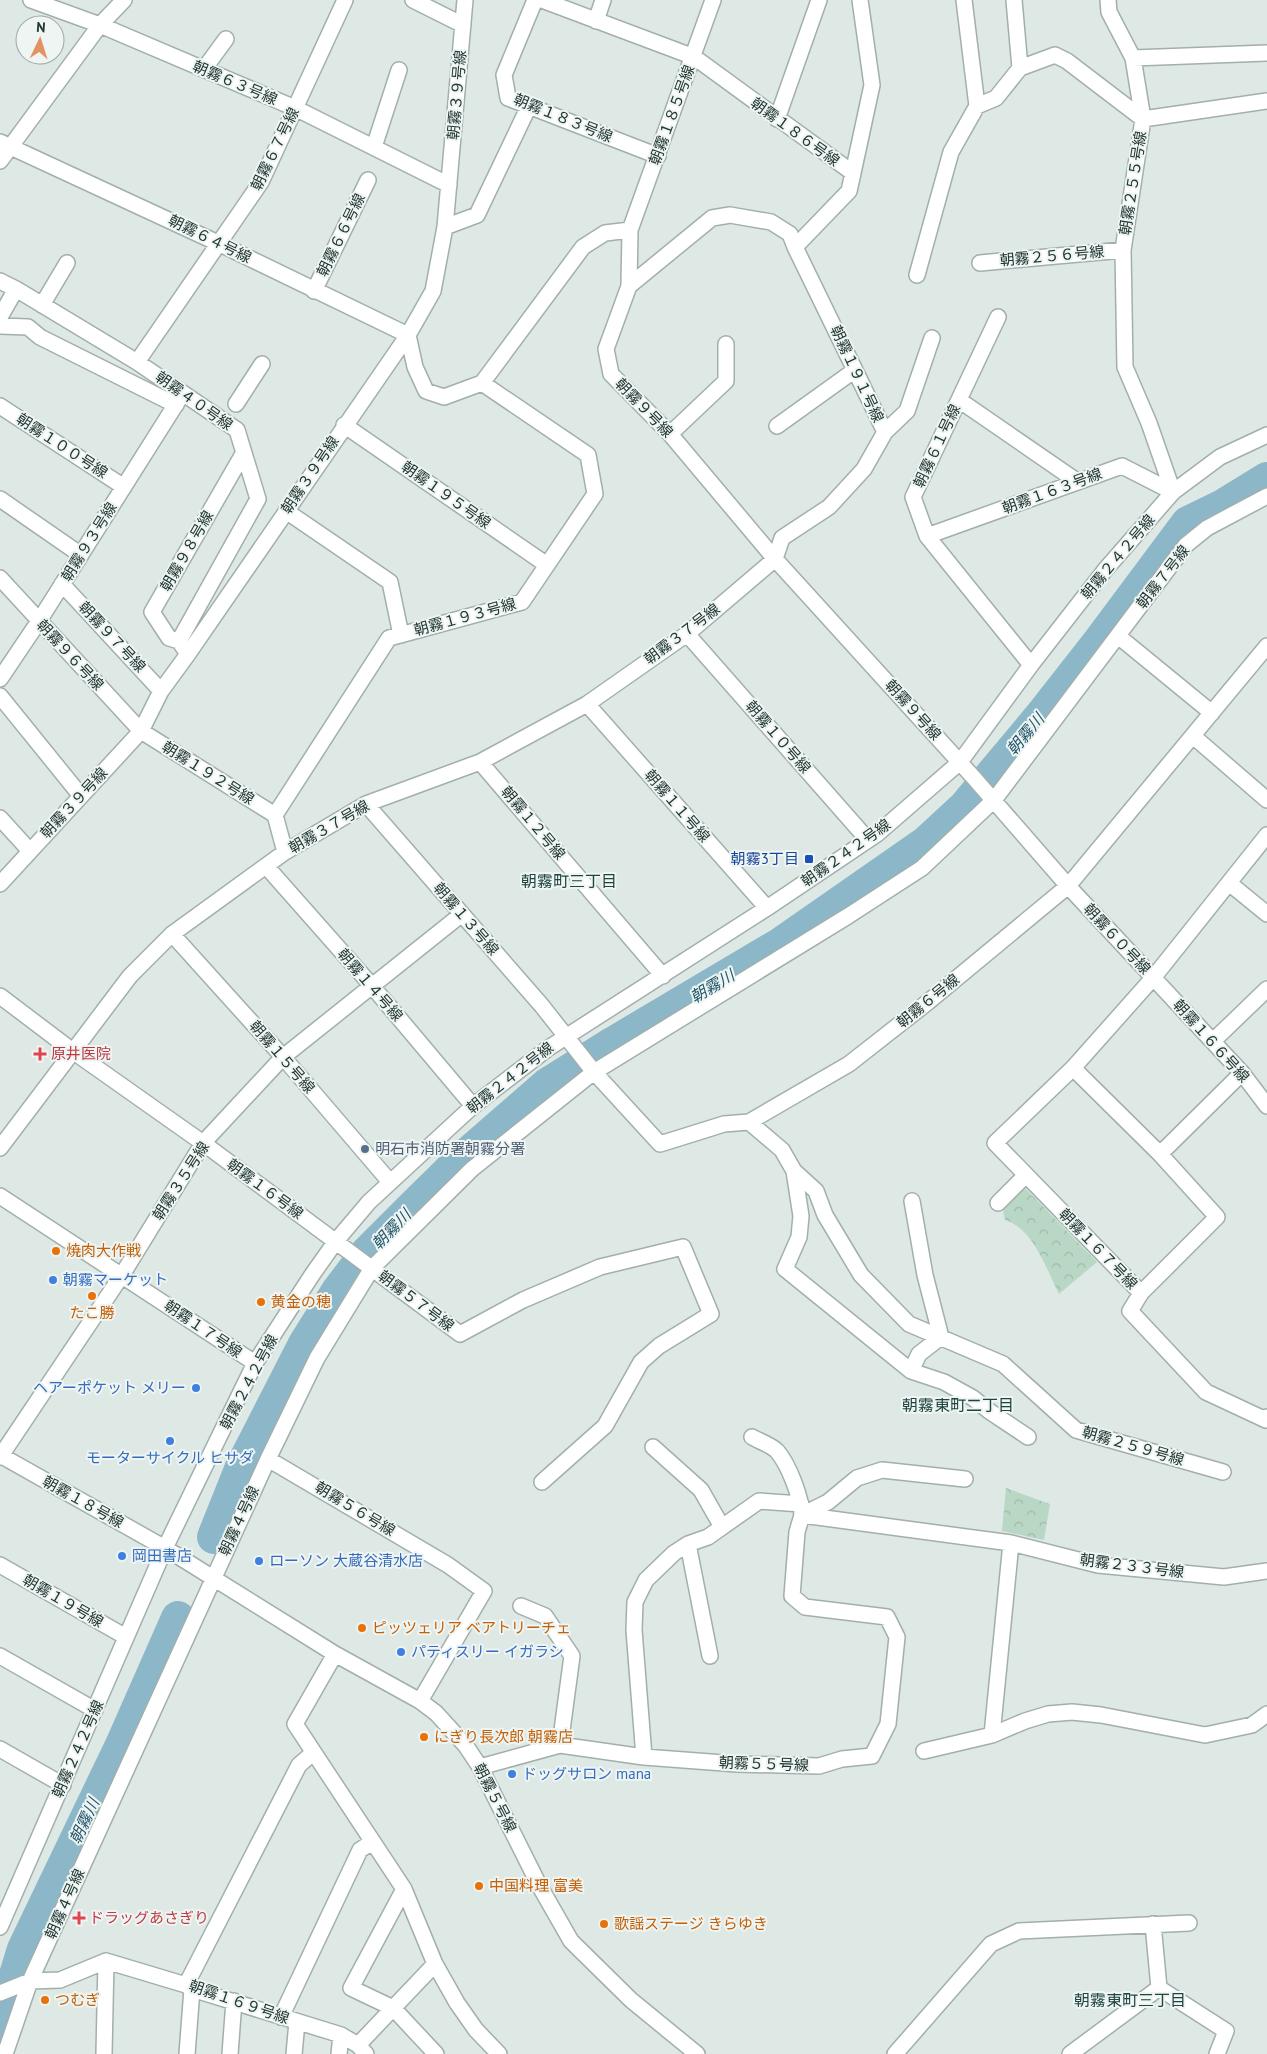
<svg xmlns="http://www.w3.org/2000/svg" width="1267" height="2054" viewBox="0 0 1267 2054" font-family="'PT Sans','Noto Sans JP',sans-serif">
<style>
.forest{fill:url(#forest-crowns)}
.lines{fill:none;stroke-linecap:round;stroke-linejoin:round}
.river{stroke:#8cb7c8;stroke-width:34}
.minor-casing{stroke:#a2afac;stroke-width:18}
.minor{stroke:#fff;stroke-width:15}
.transit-dot{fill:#1a4fb4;stroke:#eef5f3;stroke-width:2}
.health-dot{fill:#e0444e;stroke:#eef5f3;stroke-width:2}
.service-dot{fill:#5c6f8a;stroke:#eef5f3;stroke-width:2}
.food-dot{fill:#e8710a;stroke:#eef5f3;stroke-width:2}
.shop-dot{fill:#3f7fe0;stroke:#eef5f3;stroke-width:2}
.labels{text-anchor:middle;stroke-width:4;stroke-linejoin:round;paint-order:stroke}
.street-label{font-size:15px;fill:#223633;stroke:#eef5f3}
.transit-label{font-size:15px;fill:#164399;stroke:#eef5f3;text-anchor:end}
.health-label{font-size:15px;fill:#be3a42;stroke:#eef5f3;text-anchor:start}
.service-label{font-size:15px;fill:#4e5e75;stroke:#eef5f3;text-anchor:start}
.food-label{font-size:15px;fill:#c56008;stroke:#eef5f3;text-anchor:start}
.shop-label{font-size:15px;fill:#366cbe;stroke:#eef5f3;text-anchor:start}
.water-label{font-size:16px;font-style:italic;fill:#23566b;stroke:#eef5f3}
.neighbourhood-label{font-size:16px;fill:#204541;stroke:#eef5f3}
</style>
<defs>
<pattern id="forest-crowns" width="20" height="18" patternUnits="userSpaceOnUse" patternTransform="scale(1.25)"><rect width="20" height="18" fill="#b9d7c5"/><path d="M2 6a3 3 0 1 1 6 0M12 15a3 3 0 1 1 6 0" fill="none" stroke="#9fb9aa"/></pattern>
</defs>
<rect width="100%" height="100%" fill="#dee8e5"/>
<path class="forest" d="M1025,1188L1097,1262L1059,1294C1046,1269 1034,1229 1005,1220L1003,1210Z
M1006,1488L1050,1504L1044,1540L1002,1531Z"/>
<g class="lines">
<path class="river" d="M214,1537L242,1467L305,1344L338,1291L367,1253L414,1206L462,1159L547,1085L614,1043L781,944L926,843L965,807L1042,715L1100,641L1188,523L1223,506L1267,479
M0,2027L24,1949L122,1745L178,1618"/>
<defs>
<path id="minor" d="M31,0L100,25L124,0
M413,0L463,25
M535,0L504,75L508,98L658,156
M542,0L694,57L853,173L872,85L860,0
M964,0L977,106L996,98L1020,68L1055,55L1067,61L1143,119L1123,250L1125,367L1149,423L1173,492
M1014,0L1020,68
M1108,0L1109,12L1133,58L1143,119L1267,101
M596,21L603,0
M1133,58L1267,53
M204,69L226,39
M777,119L819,0
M0,142L220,244L408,335L415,367L426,391L444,397L482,383L583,247L605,233L630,230L629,286L606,349L611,374L670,434L775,559L974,778L1068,886L1242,1073L1267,1106
M374,147L399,70
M0,161L100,25L295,108L449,185
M445,227L477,215L529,106
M630,230L713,0
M980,263L1123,250
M917,275L951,152L977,106
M0,281L16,289
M629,286L712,218L730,215L771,222L790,234L795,247
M314,291L368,180
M42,305L67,263
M0,317L16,289L137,362L237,430L258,499L179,641L188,654
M998,317L913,497L927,536L1031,665
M0,326L28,327L40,337L176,405
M137,362L261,182L345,0
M959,400L1078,482
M236,404L262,364
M0,406L124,487
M344,425L547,565
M777,426L855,370
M885,432L907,411L932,338
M670,434L726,381V344
M0,499L81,555
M286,511L390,582L401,635
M927,536L1122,466L1173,492
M0,578L141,731L275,815
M62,584L161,691
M687,634L868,840
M1118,636L1212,713
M179,641L169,638L152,612L243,454
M0,679L39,621L183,393
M0,696L81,796
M587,704L767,908
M1193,736L1267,800
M480,762L663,976
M366,804L542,1006L594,1072L660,1144L724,1124L749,1122L849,1064L928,1002L1068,886L1267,646
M0,818L30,851
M285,852L275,815L389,638L522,602L595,494L588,455L482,383
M266,866L372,986L473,1106
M1229,883L1267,914
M0,884L141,731L161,691L188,654L408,335L433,291L445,227L465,0
M172,934L283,1057L390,1182
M0,996L74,1052L203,1143L460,1334L523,1300L600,1267L683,1247L711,1314L659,1346L641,1362L605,1426L542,1482
M1213,1041L1267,989
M1073,1068L1160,1154L1217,1217L1141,1293L995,1143L1073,1068L1153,978L1267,835
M749,1122L782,1150L794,1171L816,1191L825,1215L861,1275L909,1324L1003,1364L1076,1430L1223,1472
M0,1148L130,976L172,934L285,852L366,804L480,762L587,704L687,634L775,559L782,538L829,507L864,469L885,432L795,247L849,191L853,173
M1160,1154L1242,1073
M794,1171L801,1216L799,1237L785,1269L911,1371L919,1354L941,1337L925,1275L912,1201
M0,1196L255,1363
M998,1203L1026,1175
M1141,1293L1130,1311L1206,1392L1266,1420L1267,1417
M911,1371L944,1382L973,1398L989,1411L1028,1437
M752,1437C759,1441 771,1445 777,1451C789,1465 801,1497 802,1515L828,1502L857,1478L882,1470L965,1479
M653,1447L701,1490L722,1527
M0,1455L165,1548L335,1654L420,1701L436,1713L466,1746L480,1767L539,1885L571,1941L631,2000L697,2054
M0,1457L122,1275L203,1143L283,1057L462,914
M268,1459L448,1565L484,1591L420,1701
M688,1544L710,1656
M0,1565L126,1637
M521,1606L545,1616L572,1656L560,1745
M335,1654L295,1724L404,1889L435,1964L457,2003L476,2030L499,2054
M0,1656L95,1710
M992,1735L1011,1543L1098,1565L1224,1577L1267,1571
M0,1749L63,1785
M924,1751L992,1735L1025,1721L1048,1714L1072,1712L1101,1715L1205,1735L1252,1725L1267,1714
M644,1757L634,1630L635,1602L646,1580L674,1553L688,1544L708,1537L759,1501L801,1504
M480,1767L560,1745L644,1757L737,1764L819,1766L842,1759L872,1756L888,1724L897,1637L887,1617L805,1607L792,1596L797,1532L802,1515L1011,1543
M404,1889L351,1988L393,2008L436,2054
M1153,1924L1159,1988L1226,2031L1217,2054
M0,1927L165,1548L255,1363L312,1275L336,1241L369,1202L473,1106L547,1049L767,908L877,834L960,762L1031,665L1105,570L1173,492L1220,457L1267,435
M106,1961L186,1985L192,1989L341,2035L358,2045L366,2054
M186,1985L299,1765L313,1753
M0,1993L30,1981L60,1980L106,1961
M281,2017L360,1850L372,1842
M358,2045L435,1964
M5,2054L30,1981L268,1459L317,1358L372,1268L472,1169L594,1072L848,916L922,868L994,800L1186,545L1207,528L1267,496
M104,2054L106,1961
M187,2054L192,1989
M230,2054L234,2001
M294,2054L297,2022
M339,2054L341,2035
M895,2054L991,1944L1019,1931L1189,1923
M1070,2054L1159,1988"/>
</defs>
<use href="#minor" class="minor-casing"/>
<use href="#minor" class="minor"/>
</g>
<rect class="transit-dot" x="804" y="854" width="10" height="10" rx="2.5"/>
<g class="health-dot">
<path d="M37.5 1046.5h5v5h5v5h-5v5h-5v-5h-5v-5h5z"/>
<path d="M76.5 1910.5h5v5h5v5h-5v5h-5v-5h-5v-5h5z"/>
</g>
<circle class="service-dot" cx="365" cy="1149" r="5"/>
<g class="food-dot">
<circle cx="56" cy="1251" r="5"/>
<circle cx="92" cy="1296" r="5"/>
<circle cx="261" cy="1302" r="5"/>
<circle cx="362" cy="1628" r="5"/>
<circle cx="424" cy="1737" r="5"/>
<circle cx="479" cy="1886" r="5"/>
<circle cx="604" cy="1924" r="5"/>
<circle cx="45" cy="2000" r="5"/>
</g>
<g class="shop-dot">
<circle cx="53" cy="1280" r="5"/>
<circle cx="196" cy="1388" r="5"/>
<circle cx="170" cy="1441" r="5"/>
<circle cx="122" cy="1556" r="5"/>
<circle cx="259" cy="1561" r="5"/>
<circle cx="401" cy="1652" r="5"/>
<circle cx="512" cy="1774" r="5"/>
</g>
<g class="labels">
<g class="street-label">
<text transform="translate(235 83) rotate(23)" y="5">朝霧６３号線</text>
<text transform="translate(457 95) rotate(-85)" y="5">朝霧３９号線</text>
<text transform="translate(672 115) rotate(-70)" y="5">朝霧１８５号線</text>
<text transform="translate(563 118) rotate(22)" y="5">朝霧１８３号線</text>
<text transform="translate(795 132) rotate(36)" y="5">朝霧１８６号線</text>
<text transform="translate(275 149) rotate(-64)" y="5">朝霧６７号線</text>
<text transform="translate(1133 183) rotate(-81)" y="5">朝霧２５５号線</text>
<text transform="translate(341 235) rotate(-64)" y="5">朝霧６６号線</text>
<text transform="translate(210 239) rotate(26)" y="5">朝霧６４号線</text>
<text transform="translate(1052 256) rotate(-5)" y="5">朝霧２５６号線</text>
<text transform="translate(857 374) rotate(65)" y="5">朝霧１９１号線</text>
<text transform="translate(194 401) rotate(35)" y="5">朝霧４０号線</text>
<text transform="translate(644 408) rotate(46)" y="5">朝霧９号線</text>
<text transform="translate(62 446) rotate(33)" y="5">朝霧１００号線</text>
<text transform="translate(937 446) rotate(-65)" y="5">朝霧６１号線</text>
<text transform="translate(310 475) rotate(-56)" y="5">朝霧３９号線</text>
<text transform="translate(1052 491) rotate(-20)" y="5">朝霧１６３号線</text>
<text transform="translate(446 495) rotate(35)" y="5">朝霧１９５号線</text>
<text transform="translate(89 542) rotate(-58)" y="5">朝霧９３号線</text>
<text transform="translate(187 551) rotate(-60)" y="5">朝霧９８号線</text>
<text transform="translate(1118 557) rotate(-50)" y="5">朝霧２４２号線</text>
<text transform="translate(1163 577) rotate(-52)" y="5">朝霧７号線</text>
<text transform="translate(465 617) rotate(-15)" y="5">朝霧１９３号線</text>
<text transform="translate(682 634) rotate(-37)" y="5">朝霧３７号線</text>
<text transform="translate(112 637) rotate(47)" y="5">朝霧９７号線</text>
<text transform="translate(70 655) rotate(47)" y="5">朝霧９６号線</text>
<text transform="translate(913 710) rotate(48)" y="5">朝霧９号線</text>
<text transform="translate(778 737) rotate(49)" y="5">朝霧１０号線</text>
<text transform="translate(208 773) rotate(32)" y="5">朝霧１９２号線</text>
<text transform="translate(74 803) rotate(-47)" y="5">朝霧３９号線</text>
<text transform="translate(677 806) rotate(49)" y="5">朝霧１１号線</text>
<text transform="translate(533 823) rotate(50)" y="5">朝霧１２号線</text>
<text transform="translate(329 827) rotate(-30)" y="5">朝霧３７号線</text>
<text transform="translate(846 853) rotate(-35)" y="5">朝霧２４２号線</text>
<text transform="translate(466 919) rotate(49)" y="5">朝霧１３号線</text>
<text transform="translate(1117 939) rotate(47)" y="5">朝霧６０号線</text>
<text transform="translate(370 985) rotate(49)" y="5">朝霧１４号線</text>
<text transform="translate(928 1001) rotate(-39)" y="5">朝霧６号線</text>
<text transform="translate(1211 1041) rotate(48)" y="5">朝霧１６６号線</text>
<text transform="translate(282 1057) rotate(49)" y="5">朝霧１５号線</text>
<text transform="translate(510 1078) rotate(-38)" y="5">朝霧２４２号線</text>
<text transform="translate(181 1181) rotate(-57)" y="5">朝霧３５号線</text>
<text transform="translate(265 1189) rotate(36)" y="5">朝霧１６号線</text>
<text transform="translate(1098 1249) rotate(46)" y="5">朝霧１６７号線</text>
<text transform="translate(416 1301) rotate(37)" y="5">朝霧５７号線</text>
<text transform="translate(203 1329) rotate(34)" y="5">朝霧１７号線</text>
<text transform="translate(249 1382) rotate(-62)" y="5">朝霧２４２号線</text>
<text transform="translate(1133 1446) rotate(16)" y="5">朝霧２５９号線</text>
<text transform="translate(83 1502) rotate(29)" y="5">朝霧１８号線</text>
<text transform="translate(355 1509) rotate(31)" y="5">朝霧５６号線</text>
<text transform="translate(239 1521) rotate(-65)" y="5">朝霧４号線</text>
<text transform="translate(1132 1566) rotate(7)" y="5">朝霧２３３号線</text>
<text transform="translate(63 1601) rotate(30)" y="5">朝霧１９号線</text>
<text transform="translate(78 1749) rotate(-66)" y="5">朝霧２４２号線</text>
<text transform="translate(764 1764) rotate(2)" y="5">朝霧５５号線</text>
<text transform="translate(495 1798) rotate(63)" y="5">朝霧５号線</text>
<text transform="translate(65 1904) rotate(-66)" y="5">朝霧４号線</text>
<text transform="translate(239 2002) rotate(19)" y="5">朝霧１６９号線</text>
</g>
<g class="transit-label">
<text x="799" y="864">朝霧3丁目</text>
</g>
<g class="health-label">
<text x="51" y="1059">原井医院</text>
<text x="89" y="1923">ドラッグあさぎり</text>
</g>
<g class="service-label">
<text x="375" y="1154">明石市消防署朝霧分署</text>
</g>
<g class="food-label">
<text x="66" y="1256">焼肉大作戦</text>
<text x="271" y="1307">黄金の穂</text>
<text x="92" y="1318" text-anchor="middle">たこ勝</text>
<text x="372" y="1633">ピッツェリア ベアトリーチェ</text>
<text x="434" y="1742">にぎり長次郎 朝霧店</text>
<text x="489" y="1891">中国料理 富美</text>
<text x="614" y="1929">歌謡ステージ きらゆき</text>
<text x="55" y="2005">つむぎ</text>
</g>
<g class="shop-label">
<text x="63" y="1285">朝霧マーケット</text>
<text x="186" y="1393" text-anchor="end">ヘアーポケット メリー</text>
<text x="170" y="1463" text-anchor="middle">モーターサイクル ヒサダ</text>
<text x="132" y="1561">岡田書店</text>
<text x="269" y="1566">ローソン 大蔵谷清水店</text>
<text x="411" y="1657">パティスリー イガラシ</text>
<text x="522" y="1779">ドッグサロン mana</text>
</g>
<g class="water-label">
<text transform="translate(1025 734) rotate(-50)" y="6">朝霧川</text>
<text transform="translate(712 986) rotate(-31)" y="6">朝霧川</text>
<text transform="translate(391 1229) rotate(-46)" y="6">朝霧川</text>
<text transform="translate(84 1821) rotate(-65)" y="6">朝霧川</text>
</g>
<g class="neighbourhood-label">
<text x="569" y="887">朝霧町三丁目</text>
<text x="958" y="1411">朝霧東町二丁目</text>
<text x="1130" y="2006">朝霧東町三丁目</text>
</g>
</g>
<g transform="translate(40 40) rotate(4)"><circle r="24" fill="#eef5f3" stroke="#9ca9a6"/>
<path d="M0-4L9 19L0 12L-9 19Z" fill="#e29263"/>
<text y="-8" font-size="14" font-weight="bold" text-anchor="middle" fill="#223633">N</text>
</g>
</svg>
